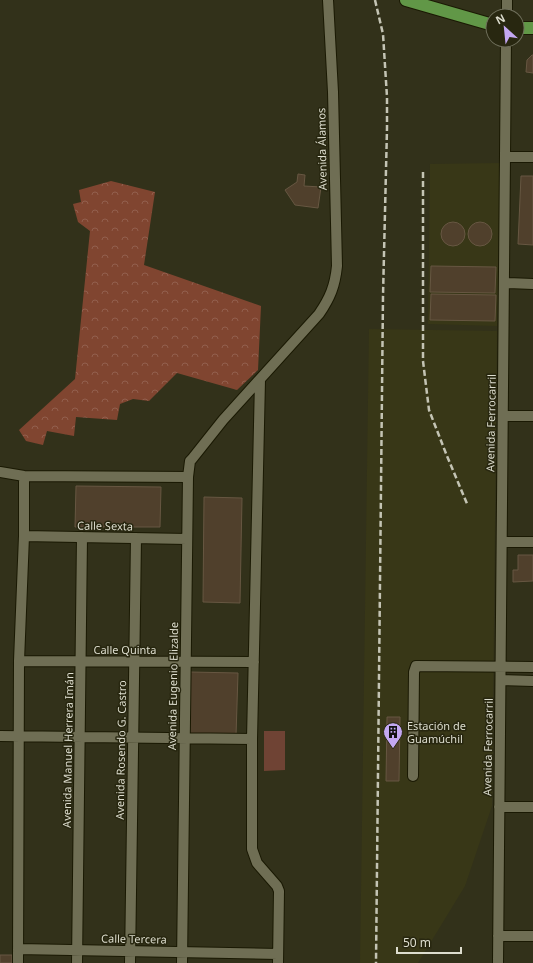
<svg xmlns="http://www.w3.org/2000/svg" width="533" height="963" viewBox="0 0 533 963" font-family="'Noto Sans',sans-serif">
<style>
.built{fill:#383717}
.grass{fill:#6f4334}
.forest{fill:url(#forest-crowns)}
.building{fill:#50402c;stroke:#675742}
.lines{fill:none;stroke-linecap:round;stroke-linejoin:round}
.minor-casing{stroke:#1a1903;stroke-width:12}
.major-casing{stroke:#1a1903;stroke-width:14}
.minor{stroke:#6f6e54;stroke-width:10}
.major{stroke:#619747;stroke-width:12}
.rail{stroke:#c4c4b4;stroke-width:2.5;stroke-dasharray:6 3;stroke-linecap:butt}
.labels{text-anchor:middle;stroke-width:3;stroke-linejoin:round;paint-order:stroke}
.street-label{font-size:11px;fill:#ddddce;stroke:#282710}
.poi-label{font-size:11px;fill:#ddddce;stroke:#282710;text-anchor:start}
</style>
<defs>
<pattern id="forest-crowns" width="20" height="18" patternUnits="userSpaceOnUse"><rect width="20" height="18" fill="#804530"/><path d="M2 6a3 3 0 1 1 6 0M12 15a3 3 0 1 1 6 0" fill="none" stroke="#925f4d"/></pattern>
</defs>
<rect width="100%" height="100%" fill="#32311a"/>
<path class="built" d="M500,163L497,326L428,324L430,164Z
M369,329L497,331L492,806L465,886L418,963H360Z"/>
<path class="grass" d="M264,731H285V770L264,771Z"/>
<path class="forest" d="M111,181L155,192L144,265L261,306L258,370L237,390L177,373L149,401L133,399L120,404L117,420L76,417L74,436L47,431L43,445L26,441L19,430L75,379L90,231L78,222L73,204L81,202L79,190Z"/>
<path class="building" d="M532,55H533V73L526,72L527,60Z
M298,174L305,175L304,186L321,187L318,208L295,205L285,190L297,182Z
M521,176H533V245L518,244Z
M441 234a12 12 0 1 1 24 0a12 12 0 1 1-24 0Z
M468 234a12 12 0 1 1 24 0a12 12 0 1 1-24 0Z
M431,266L496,267L495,293L430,292Z
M431,294L496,295L495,321L430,320Z
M76,486L161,487L160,527H75Z
M204,497L242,498L240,603L203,602Z
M518,555H533V581L513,582V570H518Z
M190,672L238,673L236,736L189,735Z
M387,717H400L399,781H386Z
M0,955H12V963H0Z"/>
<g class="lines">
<defs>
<path id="minor" d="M507,16V0
M506,157H533
M505,283L533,284
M260,380L252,739V849L257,863L277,886L279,891L278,963
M503,416H533
M0,472L24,476L188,477
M24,536L187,539
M502,542H533
M19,661L254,662
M501,680L533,681
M0,736L252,739
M413,776L414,672L416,666L533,667
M499,807H533
M498,936H533
M18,949L278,954
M18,963L19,661L24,536V476
M77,963L82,537
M130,963L136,538
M182,963L188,477L190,461L192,459L223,420L319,314C330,298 335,286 337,266L333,92L328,0
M498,963L506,40"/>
<path id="major" d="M406,0L493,25
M517,28H533"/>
</defs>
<use href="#minor" class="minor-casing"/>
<use href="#major" class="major-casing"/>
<use href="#minor" class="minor"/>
<use href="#major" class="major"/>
<path class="rail" d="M375,0L383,34L387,97V128L383,296L376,963
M423,172V361L429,410L447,456L468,506"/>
</g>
<defs>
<symbol id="building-pin" viewBox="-11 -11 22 30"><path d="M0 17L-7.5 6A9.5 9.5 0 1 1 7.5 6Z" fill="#c3a7f2" stroke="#282710"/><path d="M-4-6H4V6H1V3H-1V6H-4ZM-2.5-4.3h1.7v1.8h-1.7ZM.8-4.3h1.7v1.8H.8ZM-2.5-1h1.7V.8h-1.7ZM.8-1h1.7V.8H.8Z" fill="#111"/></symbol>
</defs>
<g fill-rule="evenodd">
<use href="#building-pin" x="382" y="721" width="22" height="30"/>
</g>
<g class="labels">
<g class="street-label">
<text transform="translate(322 149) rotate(-91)" y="4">Avenida Álamos</text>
<text transform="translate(491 423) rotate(-89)" y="4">Avenida Ferrocarril</text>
<text transform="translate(105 526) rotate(1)" y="4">Calle Sexta</text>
<text x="125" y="654">Calle Quinta</text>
<text transform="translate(173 686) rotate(-89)" y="4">Avenida Eugenio Elizalde</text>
<text transform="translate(488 747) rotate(-89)" y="4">Avenida Ferrocarril</text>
<text transform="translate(68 750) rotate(-89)" y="4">Avenida Manuel Herrera Imán</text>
<text transform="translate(121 750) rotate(-89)" y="4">Avenida Rosendo G. Castro</text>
<text transform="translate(134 939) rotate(1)" y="4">Calle Tercera</text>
</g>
<g class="poi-label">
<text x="407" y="730">Estación de<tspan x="407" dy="13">Guamúchil</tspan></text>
</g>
</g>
<g transform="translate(505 28) rotate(333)"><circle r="19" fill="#282710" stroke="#70705c"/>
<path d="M0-3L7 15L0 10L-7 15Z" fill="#c3a7f2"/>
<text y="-6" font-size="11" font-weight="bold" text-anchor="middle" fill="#ddddce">N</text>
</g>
<path d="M397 947v6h64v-6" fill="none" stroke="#ddddce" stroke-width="2"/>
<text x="403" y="947" font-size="12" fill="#ddddce" stroke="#282710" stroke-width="3" paint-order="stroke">50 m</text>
</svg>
